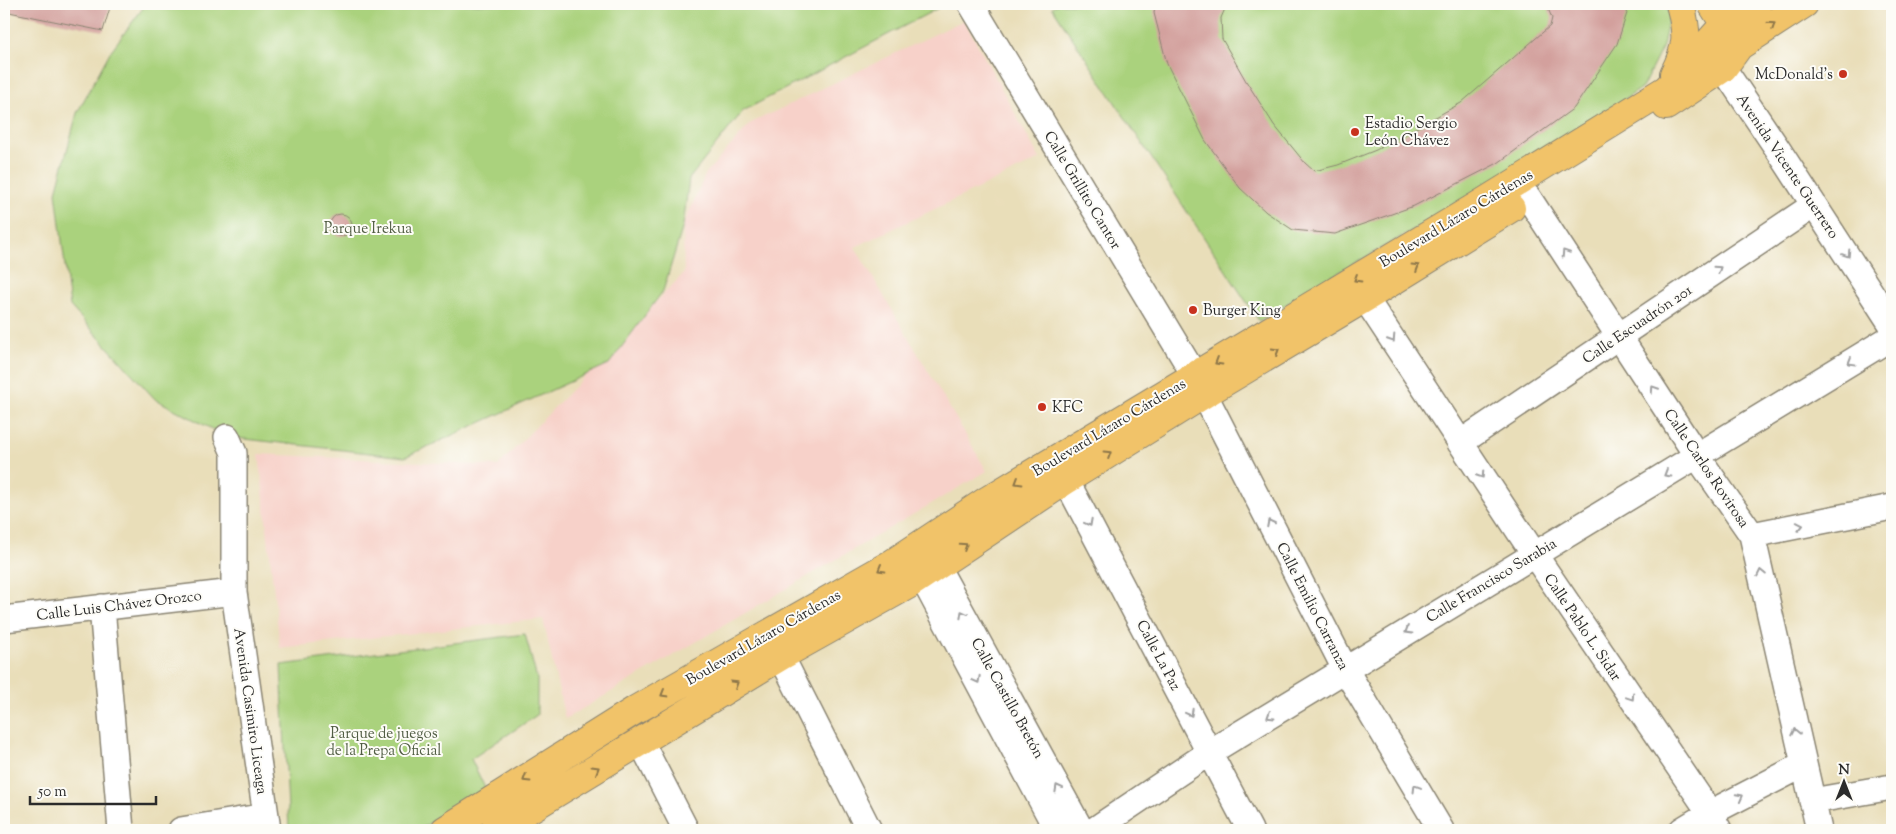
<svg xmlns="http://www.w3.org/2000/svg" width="1896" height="834" viewBox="0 0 1896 834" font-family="'Sorts Mill Goudy',serif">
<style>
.built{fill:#f7d1c9}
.green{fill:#aad27d;stroke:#6a7e54}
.building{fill:#d3a09d}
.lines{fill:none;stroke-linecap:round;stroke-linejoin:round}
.minor-casing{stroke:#8a8472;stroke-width:28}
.major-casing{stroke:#8a8472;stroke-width:30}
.minor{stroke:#fff;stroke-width:25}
.major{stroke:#f1c369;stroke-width:28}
.oneway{stroke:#8e774a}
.oneway2{stroke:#a0a0a0}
.poi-dot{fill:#c8321e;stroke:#fdfcf7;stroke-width:2}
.labels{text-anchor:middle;stroke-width:4;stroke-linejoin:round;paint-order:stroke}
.poi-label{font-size:15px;fill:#2b2b2b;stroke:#fdfcf7;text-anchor:start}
.street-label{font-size:15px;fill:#2b2b2b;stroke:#fdfcf7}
.park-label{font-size:15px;fill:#515d44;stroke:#fdfcf7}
</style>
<rect width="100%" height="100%" fill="#fdfcf7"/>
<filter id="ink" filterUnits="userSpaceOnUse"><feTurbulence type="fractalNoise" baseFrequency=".02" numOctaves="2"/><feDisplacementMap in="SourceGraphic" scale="10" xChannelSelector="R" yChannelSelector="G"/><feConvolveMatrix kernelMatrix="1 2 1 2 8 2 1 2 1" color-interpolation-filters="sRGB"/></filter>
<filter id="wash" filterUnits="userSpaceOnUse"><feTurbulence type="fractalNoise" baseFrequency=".0096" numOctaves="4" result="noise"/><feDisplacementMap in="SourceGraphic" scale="20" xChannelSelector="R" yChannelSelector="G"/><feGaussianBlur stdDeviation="1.12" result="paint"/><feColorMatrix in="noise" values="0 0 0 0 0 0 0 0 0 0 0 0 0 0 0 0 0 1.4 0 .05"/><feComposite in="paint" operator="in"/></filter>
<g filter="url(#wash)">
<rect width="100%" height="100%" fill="#e9deb9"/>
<path class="built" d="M964,20L1040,159L855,247L987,471L565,719L543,619L280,648L259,454L498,466L684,273L683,226L706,173L751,123Z"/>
<path class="green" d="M146,4H946L743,111L689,179L683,226L663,291L609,364L405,457L227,437L155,399L70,306L56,192L77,113L110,52Z
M1058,4H1080L1112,8L1128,4H1666L1669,15L1663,46L1642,88L1506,177L1324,281L1259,321L1052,7Z
M525,634L537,679V715L471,759L487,792L417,830H289L281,665Z"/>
<g id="blocks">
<path class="building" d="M4,4H111L103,31L4,11Z
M1155,4H1227L1221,18L1222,39L1246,81L1274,125L1305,163L1314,171L1338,165L1376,150L1461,103L1550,26L1552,18L1546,4H1627L1628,10L1617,44L1574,108L1498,163L1414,206L1335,234L1293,230L1266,212L1240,188L1205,140L1167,64L1154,13Z
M330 225a11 11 0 1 1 22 0a11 11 0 1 1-22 0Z"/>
</g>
</g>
<g filter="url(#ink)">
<use href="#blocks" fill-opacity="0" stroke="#8a8472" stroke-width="1"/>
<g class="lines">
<defs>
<path id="minor" d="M971,4L1195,376L1345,669L1441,830
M1723,68L1777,148L1892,325
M1528,197L1697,456L1752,535L1819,830
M1365,298L1534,554L1710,813L1719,830
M227,437L234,453V592L268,830
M1460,443L1814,205
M1066,480L1250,830
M1752,535L1892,507
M936,565L1081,830
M921,575L1057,830
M102,607L121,830
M4,619L234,592
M781,656L869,830
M641,742L686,830
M1812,801L1892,787
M181,830L266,816
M1094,830L1210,752L1892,337
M1682,830L1710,813L1803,765"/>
<path id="major" d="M1712,4L1734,39
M1674,74C1688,46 1688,34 1680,4
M1666,106L1723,68L1739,46L1804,4
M445,830L637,709L893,563L988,500L1479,205L1667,89L1724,25L1757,4
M495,830L781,656L908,585L1066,480L1204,394L1365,298L1511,208"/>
</defs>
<use href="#minor" class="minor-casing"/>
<use href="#major" class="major-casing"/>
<use href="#minor" class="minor"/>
<use href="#major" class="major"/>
</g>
<defs><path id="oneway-chevron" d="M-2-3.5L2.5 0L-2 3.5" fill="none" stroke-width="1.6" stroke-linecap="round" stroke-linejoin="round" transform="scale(1.25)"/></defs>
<g class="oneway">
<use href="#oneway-chevron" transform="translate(1772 25) rotate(-33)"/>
<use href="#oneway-chevron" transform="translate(1416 267) rotate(-32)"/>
<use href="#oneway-chevron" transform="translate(1357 279) rotate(149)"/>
<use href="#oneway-chevron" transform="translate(1276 351) rotate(-31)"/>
<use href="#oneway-chevron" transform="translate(1218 362) rotate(149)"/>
<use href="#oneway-chevron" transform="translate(1108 454) rotate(-32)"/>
<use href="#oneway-chevron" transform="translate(1018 482) rotate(149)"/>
<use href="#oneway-chevron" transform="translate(964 546) rotate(-33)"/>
<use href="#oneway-chevron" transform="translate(881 569) rotate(150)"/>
<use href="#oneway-chevron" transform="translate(735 684) rotate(-32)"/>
<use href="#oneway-chevron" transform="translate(664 694) rotate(150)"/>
<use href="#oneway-chevron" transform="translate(596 769) rotate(-31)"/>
<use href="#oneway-chevron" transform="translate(526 779) rotate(148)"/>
</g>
<g class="oneway2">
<use href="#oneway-chevron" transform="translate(1565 253) rotate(-123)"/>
<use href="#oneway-chevron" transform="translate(1847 254) rotate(57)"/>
<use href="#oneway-chevron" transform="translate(1718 269) rotate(-34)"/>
<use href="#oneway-chevron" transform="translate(1392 339) rotate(57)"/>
<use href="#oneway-chevron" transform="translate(1851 362) rotate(149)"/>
<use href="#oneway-chevron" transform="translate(1654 389) rotate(-123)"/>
<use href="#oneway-chevron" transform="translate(1667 474) rotate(149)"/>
<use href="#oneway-chevron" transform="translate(1481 475) rotate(57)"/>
<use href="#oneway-chevron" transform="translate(1089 523) rotate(62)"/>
<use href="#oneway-chevron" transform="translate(1270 523) rotate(-117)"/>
<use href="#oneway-chevron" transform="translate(1800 526) rotate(-11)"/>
<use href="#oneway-chevron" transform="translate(1761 573) rotate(-102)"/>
<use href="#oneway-chevron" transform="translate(963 614) rotate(-119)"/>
<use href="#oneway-chevron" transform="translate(1408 631) rotate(149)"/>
<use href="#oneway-chevron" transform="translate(977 680) rotate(62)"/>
<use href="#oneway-chevron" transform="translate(1631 697) rotate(56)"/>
<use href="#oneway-chevron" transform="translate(1190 713) rotate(62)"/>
<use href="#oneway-chevron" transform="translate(1270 716) rotate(148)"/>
<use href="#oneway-chevron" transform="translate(1795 732) rotate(-102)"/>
<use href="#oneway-chevron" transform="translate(1058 788) rotate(-119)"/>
<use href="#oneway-chevron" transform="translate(1416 788) rotate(-121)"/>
<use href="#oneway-chevron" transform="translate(1740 797) rotate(-28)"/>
</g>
</g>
<g class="poi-dot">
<circle cx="1843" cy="74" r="5"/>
<circle cx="1355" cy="132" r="5"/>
<circle cx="1193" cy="310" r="5"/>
<circle cx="1042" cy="407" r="5"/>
</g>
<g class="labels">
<g class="poi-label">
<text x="1833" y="79" text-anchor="end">McDonald's</text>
<text x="1365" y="128">Estadio Sergio<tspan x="1365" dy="17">León Chávez</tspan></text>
<text x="1203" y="315">Burger King</text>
<text x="1052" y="412">KFC</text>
</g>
<g class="street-label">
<text transform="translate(1788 166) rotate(56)" y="5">Avenida Vicente Guerrero</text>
<text transform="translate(1083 190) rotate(59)" y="5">Calle Grillito Cantor</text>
<text transform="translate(1456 218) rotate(-31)" y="5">Boulevard Lázaro Cárdenas</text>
<text transform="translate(1637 324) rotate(-34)" y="5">Calle Escuadrón 201</text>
<text transform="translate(1109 427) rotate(-31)" y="5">Boulevard Lázaro Cárdenas</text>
<text transform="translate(1707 468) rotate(56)" y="5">Calle Carlos Rovirosa</text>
<text transform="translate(1491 580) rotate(-31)" y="5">Calle Francisco Sarabia</text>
<text transform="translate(119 605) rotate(-7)" y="5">Calle Luis Chávez Orozco</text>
<text transform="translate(1313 606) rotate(63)" y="5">Calle Emilio Carranza</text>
<text transform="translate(1583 627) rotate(56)" y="5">Calle Pablo L. Sidar</text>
<text transform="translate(763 637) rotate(-30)" y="5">Boulevard Lázaro Cárdenas</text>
<text transform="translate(1159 655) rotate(62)" y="5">Calle La Paz</text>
<text transform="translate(1008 698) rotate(61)" y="5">Calle Castillo Bretón</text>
<text transform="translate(251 711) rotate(82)" y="5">Avenida Casimiro Liceaga</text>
</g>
<g class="park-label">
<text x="368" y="233">Parque Irekua</text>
<text x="384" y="738">Parque de juegos<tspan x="384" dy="17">de la Prepa Oficial</tspan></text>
</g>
</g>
<rect width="1896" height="834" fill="none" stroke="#fdfcf7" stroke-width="20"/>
<g transform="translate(1844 782)" stroke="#fdfcf7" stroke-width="4" paint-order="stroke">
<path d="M0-4L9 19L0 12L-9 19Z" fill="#2b2b2b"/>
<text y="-8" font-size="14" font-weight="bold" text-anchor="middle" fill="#2b2b2b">N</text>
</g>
<path d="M30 796v8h126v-8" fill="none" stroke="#2b2b2b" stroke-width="2.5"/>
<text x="38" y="796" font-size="15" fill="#2b2b2b" stroke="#fdfcf7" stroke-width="4" paint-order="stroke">50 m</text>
</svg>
